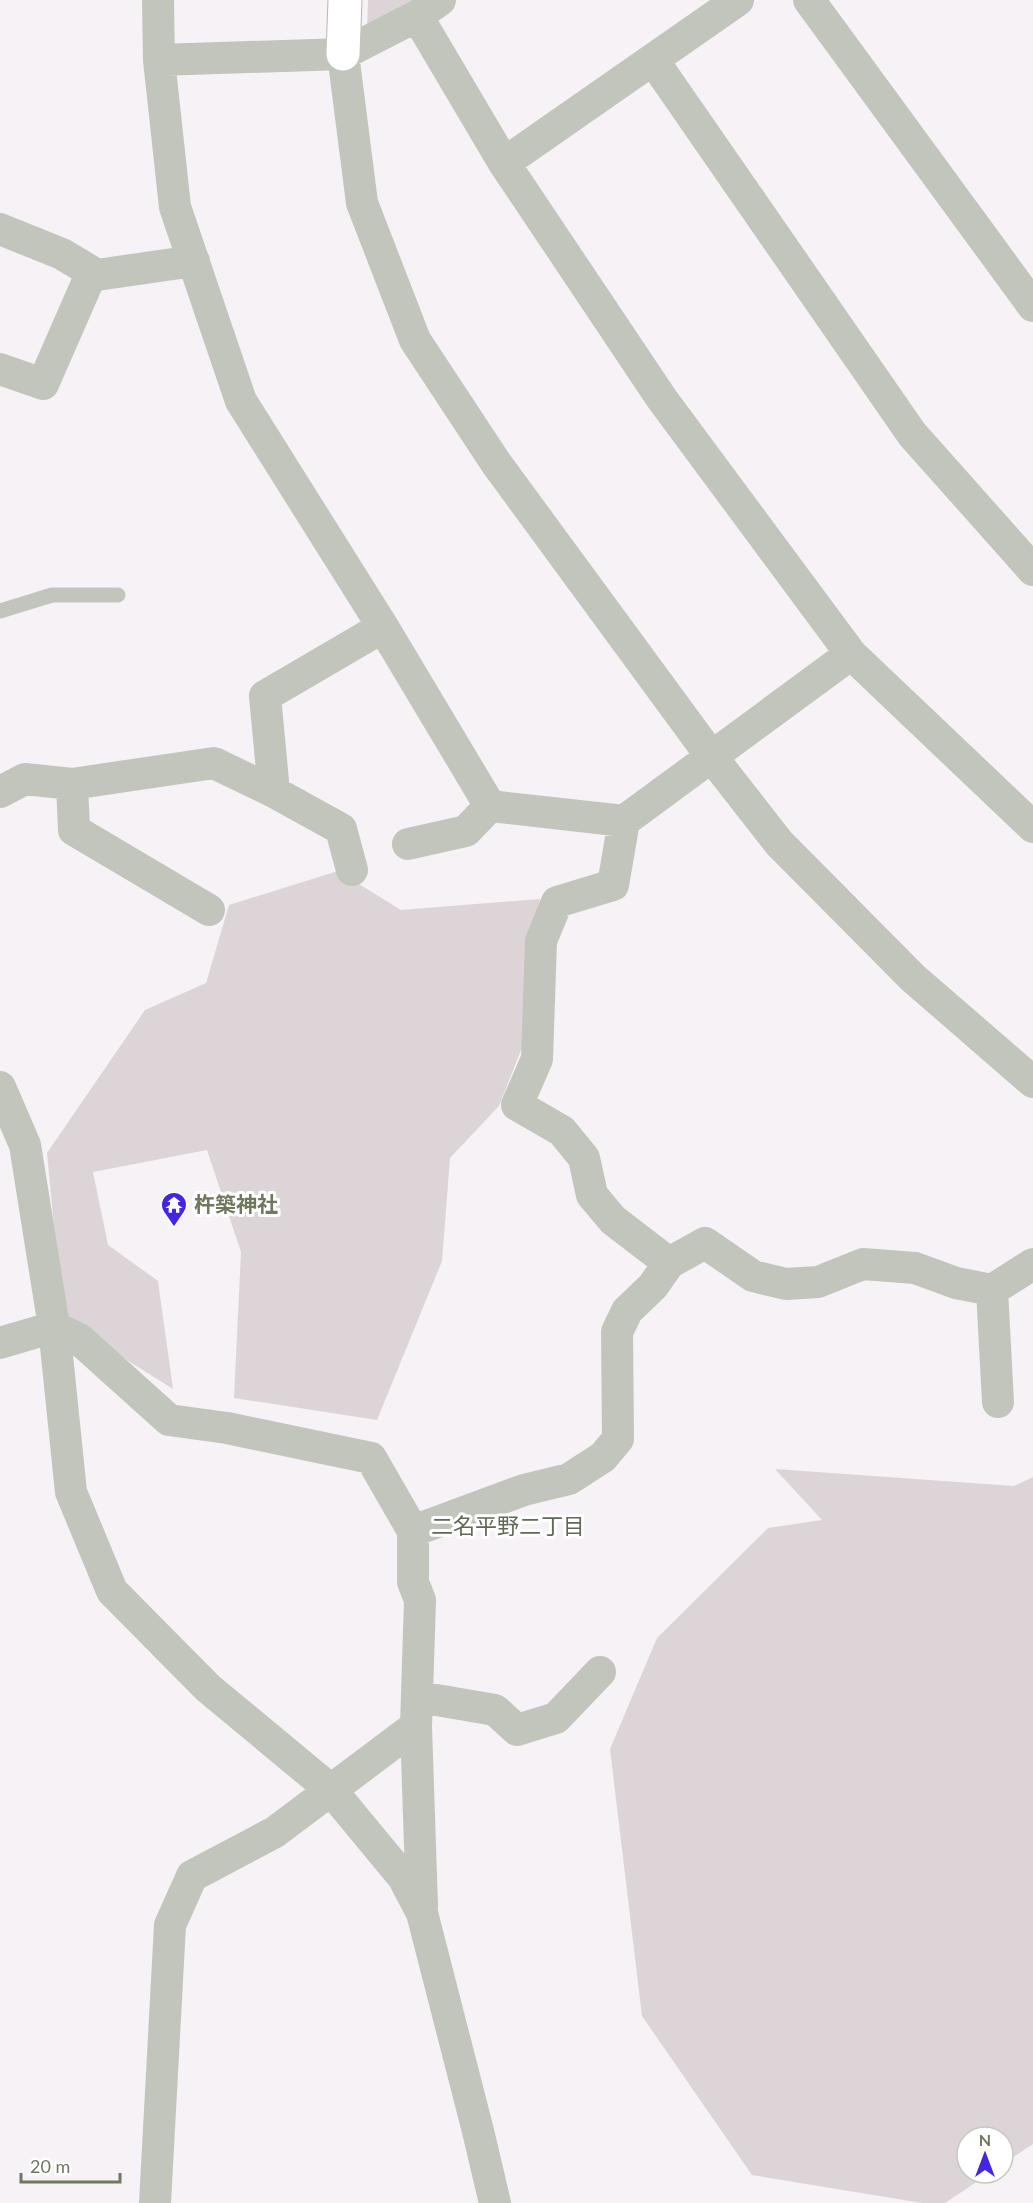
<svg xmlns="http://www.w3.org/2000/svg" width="1033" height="2203" viewBox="0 0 1033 2203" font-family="Lato,'Noto Sans JP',sans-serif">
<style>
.green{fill:#ddd4d8}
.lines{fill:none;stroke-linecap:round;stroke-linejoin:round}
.secondary-casing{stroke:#b5baaf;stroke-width:35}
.lane{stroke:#c1c5bc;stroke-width:15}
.street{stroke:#c1c5bc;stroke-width:32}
.secondary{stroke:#fff;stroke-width:33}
.labels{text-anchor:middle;stroke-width:6;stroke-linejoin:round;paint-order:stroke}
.poi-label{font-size:21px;font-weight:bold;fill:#6e785d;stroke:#fff;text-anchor:start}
.neighbourhood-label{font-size:22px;fill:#606953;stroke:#fff}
</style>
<rect width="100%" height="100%" fill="#f6f2f6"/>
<path class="green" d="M368,0H412L367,33Z
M338,871L401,910L540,899L523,1045L499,1106L450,1158L442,1261L377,1420L234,1398L241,1252L207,1150L93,1172L108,1245L158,1281L173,1389L63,1320L47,1153L145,1010L206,983L229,905Z
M775,1469L1014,1486L1033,1477V2144L1003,2164V2137H967V2173H990L945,2203H922L752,2175L642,2016L610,1749L657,1638L768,1528L822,1520Z"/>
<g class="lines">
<defs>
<path id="secondary" d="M343,54L345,0"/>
</defs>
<use href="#secondary" class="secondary-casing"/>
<path class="lane" d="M0,611L52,595H118"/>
<path class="street" d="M158,0L159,60L175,207L241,401L383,627L490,806L624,821L851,654
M440,0L417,16L343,54L362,203L415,340L496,463L711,756L779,843L913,978L1033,1082
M809,0L1033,306
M417,16L504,163L662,399L851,654L1033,827
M159,60L343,54
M653,60L912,434L1033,570
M504,163L738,0
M0,229L62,254L97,275L194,261
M0,369L43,384L92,272
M72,784L214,763L274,792L341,829L352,870
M0,792L25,779L72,784L74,830L209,910
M274,792L265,696L383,627
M624,821L613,885L557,902L541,941L537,1059L517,1105L562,1131L584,1158L592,1195L613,1220L669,1263
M408,844L466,831L490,806
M0,1087L25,1145L54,1327L71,1492L112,1591L208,1688L331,1790L403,1877L422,1913L478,2131L495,2203
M992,1290L998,1402
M0,1343L54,1327L79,1339L169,1420L227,1428L371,1458L413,1531V1582L420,1600L416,1726L422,1906
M413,1531L524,1490L569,1479L603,1457L618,1439L617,1332L627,1311L653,1286L669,1263L705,1243L753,1276L786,1284L818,1282L863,1264L915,1268L956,1283L992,1290L1033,1264
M419,1697L495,1710L517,1730L556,1718L600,1672
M155,2203L170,1925L192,1876L275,1832L416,1726"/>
<use href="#secondary" class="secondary"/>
</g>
<defs>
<symbol id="temple-pin" viewBox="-11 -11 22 30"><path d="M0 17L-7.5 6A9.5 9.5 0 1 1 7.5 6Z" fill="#4525e3" stroke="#fff"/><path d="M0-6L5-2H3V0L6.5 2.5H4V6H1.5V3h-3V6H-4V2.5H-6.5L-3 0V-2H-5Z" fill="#fff"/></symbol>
</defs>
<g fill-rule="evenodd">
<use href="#temple-pin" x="159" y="1190" width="30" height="40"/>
</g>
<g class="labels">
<g class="poi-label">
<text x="194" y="1212">杵築神社</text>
</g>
<g class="neighbourhood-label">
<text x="508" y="1534">二名平野二丁目</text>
</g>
</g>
<g transform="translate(985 2155)"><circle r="28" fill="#ffffff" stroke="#c5c9be" stroke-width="1.5"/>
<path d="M0-4.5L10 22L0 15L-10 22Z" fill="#4525e3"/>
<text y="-9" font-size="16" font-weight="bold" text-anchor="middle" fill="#6e785d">N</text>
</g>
<path d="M21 2173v9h99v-9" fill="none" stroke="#6e785d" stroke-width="3"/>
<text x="30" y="2173" font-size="18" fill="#6e785d" stroke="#ffffff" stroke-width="4.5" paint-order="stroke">20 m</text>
</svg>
